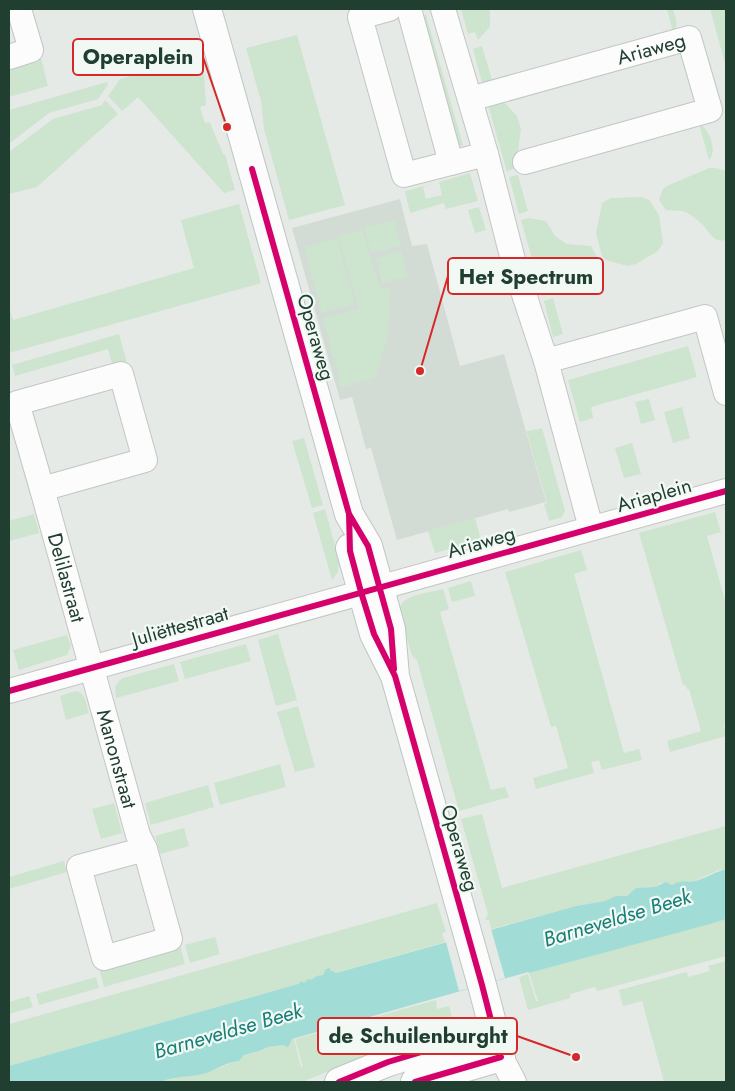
<svg xmlns="http://www.w3.org/2000/svg" width="735" height="1091" viewBox="0 0 735 1091" font-family="Jost,sans-serif">
<style>
.built{fill:#d2dcd5}
.green{fill:#cde4ce}
.water{fill:#a2dcd6}
.pier{fill:#e5eae6}
.lines{fill:none;stroke-linecap:round;stroke-linejoin:round}
.street-casing{stroke:#c2c7c3;stroke-width:26}
.secondary-casing{stroke:#bec6c2;stroke-width:30}
.street{stroke:#fbfcfb;stroke-width:24}
.secondary{stroke:#fbfcfb;stroke-width:28}
.cycleway-casing{stroke:#f2f9f4;stroke-width:9}
.cycleway{stroke:#d6006c;stroke-width:6}
.labels{text-anchor:middle;stroke-width:4.5;stroke-linejoin:round;paint-order:stroke}
.street-label{font-size:20px;fill:#203f30;stroke:#f2f9f4}
.water-label{font-size:21px;font-style:italic;fill:#167f78;stroke:#f2f9f4}
.leader{fill:none;stroke:#d62828;stroke-width:2}
.callout-dot{fill:#d62828;stroke:#f2f9f4;stroke-width:2}
.callout{fill:#f2f9f4;stroke:#d62828;stroke-width:2}
.callout-label{font-size:21px;text-anchor:middle;font-weight:bold;fill:#203f30}
</style>
<rect width="100%" height="100%" fill="#e5eae6"/>
<path class="built" d="M400,199L412,246L427,244L460,366L504,354L546,502L509,512L508,509L397,540L371,448L366,449L352,397L340,400L292,228Z"/>
<path class="green" d="M461,9H490V27L478,40L475,32L468,34Z
M667,9H673C675,17 680,25 673,33Z
M710,9H726V67Z
M426,15L463,145L456,147L419,17Z
M297,35L345,205L289,220L264,129L261,101L246,48Z
M482,46L493,83L483,86L473,49Z
M198,57L204,75L206,105L200,107L205,123L210,122C214,134 219,143 223,154H225L235,190L224,193L138,97L122,111L108,96L120,79Z
M41,58L48,86L9,97V67Z
M107,82L108,85L98,99L49,113L9,144V110Z
M105,100L118,114L37,187L9,194V152L53,119L102,105Z
M502,100L517,116L521,129L516,167L507,172L488,105Z
M699,124C709,127 718,152 709,160Z
M709,168H716L726,171V240C712,243 710,232 702,224C698,220 691,215 686,212C680,210 673,211 666,210L659,200L663,189L667,186Z
M470,173L478,201L446,209L444,203L410,213L405,191L436,183L423,187L426,199L442,195L439,182Z
M518,175L528,211L519,214L509,177Z
M642,197L649,200L659,215L663,243L658,251L636,264L627,266L606,260L602,256L596,233L602,203L611,198Z
M239,204L261,283L9,353V307L13,320L194,268L181,220Z
M479,207L486,230L475,233L468,210Z
M529,218L546,221L555,236L567,244L591,246L597,257C595,278 558,289 542,294L521,220Z
M394,220L401,246L371,253L364,228Z
M362,230L380,288L391,289L387,340L375,378L341,387L323,318L358,308L338,236Z
M337,238L355,304L322,313L304,247Z
M401,251L408,276L382,283L376,258Z
M553,298L563,334L553,337L544,301Z
M119,334L127,363L113,367L108,349L15,376L12,365Z
M688,346L697,377L591,407L593,418L580,422L568,380Z
M649,399L655,420L641,424L635,402Z
M682,407L690,438L673,443L664,412Z
M542,428L565,511L562,517L549,521L544,504L547,503L527,433L524,432Z
M304,438L323,505L312,508L292,441Z
M632,443L641,474L624,478L615,448Z
M325,509L339,560L338,572L332,580L313,513Z
M715,512L721,532L707,536L726,604V724L724,725L726,736L670,752L667,741L701,731L689,689H687L685,684L683,685L639,533Z
M34,514L39,533L9,541V521Z
M475,518L481,540L435,553L428,531Z
M581,550L587,570L574,574L624,753L639,749L642,760L602,770L599,760L591,762L594,773L536,789L533,778L568,768L556,726L551,727L505,572Z
M471,581L475,596L452,602L448,588Z
M443,589L449,609L440,612L491,790L505,787L509,797L459,811L417,660L412,656L399,610C402,594 429,593 443,589Z
M278,634L297,700L276,706L258,640Z
M67,635L71,646L67,655L19,670L13,650Z
M246,644L251,661L185,679L180,662Z
M174,664L179,681L116,698L115,687L118,682L123,678Z
M75,691C86,692 86,704 89,713L66,720L60,696Z
M298,706L315,767L295,772L277,712Z
M280,764L286,787L220,805L214,783Z
M208,785L214,807L151,825L145,803Z
M114,803L122,833L101,839L92,809Z
M482,814L502,888L726,826V869L719,870L694,881L672,885L661,883L655,887L636,888L627,896H616L605,901L576,906L491,929L489,920H485L488,914L461,819Z
M184,828L189,846L160,854L155,836Z
M64,861L67,872L9,889V877Z
M437,903L446,932L442,933L445,942L335,973L325,972L323,975L304,983L299,982L298,984L9,1066V1024Z
M726,919V956L597,991L595,987L570,994V998L528,1010L519,977L528,974L536,1001H538L529,973Z
M215,937L220,954L190,963L185,945Z
M180,945L185,964L104,987L99,968Z
M726,961V1082H664L642,1001L623,1006L619,990L687,972L688,977L710,971L708,966Z
M96,977L99,988L39,1005L36,994Z
M29,996L33,1007L9,1014V1002Z
M436,1000L437,1009L449,1006L455,1028L387,1048L386,1044L372,1047L373,1053L302,1082H161L175,1076L180,1077L210,1071L213,1069C222,1069 229,1062 239,1061L244,1055L259,1051L268,1047L283,1045L289,1042L292,1038L294,1039L301,1067H303L295,1039Z"/>
<path class="water" d="M726,869V919L710,924L529,973L528,972L292,1039L288,1047L283,1045L268,1047L259,1051L244,1055L239,1061C227,1062 217,1069 206,1073C191,1078 175,1075 161,1082H9V1066L298,984L301,981L304,983L308,979L311,980L317,976L323,975L326,969L330,968V970L336,973L576,906L605,901L616,896H627L636,888L655,887L666,882L672,885C681,879 687,883 695,881C706,878 715,872 726,869Z"/>
<path class="pier" d="M491,929L505,978L459,991L446,942Z"/>
<g class="lines">
<defs>
<g id="street">
<path d="M389,9L360,17L404,175L486,154"/>
<path d="M409,9L451,163"/>
<path d="M443,9L486,154L514,264L546,361"/>
<path d="M9,57L31,50L19,9"/>
<path id="s1" d="M470,99L689,38L710,110L525,162"/>
<path d="M121,374L145,460L42,489L17,403Z"/>
<path id="s2" d="M42,489L138,835L145,849"/>
<path d="M591,528L546,361L705,317L726,393"/>
<path d="M9,691L726,491"/>
<path d="M145,849L170,939L104,958L79,867Z"/>
<path d="M501,1057L514,1082"/>
</g>
<path id="secondary" d="M207,9L349,514L368,546L391,629L395,676
M350,548L374,634L395,676L482,985L501,1057L415,1082
M339,1082L388,1062L455,1042L493,1028"/>
</defs>
<use href="#street" class="street-casing"/>
<use href="#secondary" class="secondary-casing"/>
<use href="#street" class="street"/>
<use href="#secondary" class="secondary"/>
<defs>
<path id="cycleway" d="M252,169L349,514L368,546L391,629L394,669
M9,691L726,491
M339,1082L388,1062L455,1042L493,1028L482,985L395,676L374,634L361,592L350,551L349,514
M415,1082L501,1057"/>
</defs>
<use href="#cycleway" class="cycleway-casing"/>
<use href="#cycleway" class="cycleway"/>
</g>
<g class="labels">
<g class="street-label">
<text dy="7" stroke="none"><textPath href="#s1" startOffset="188">Ariaweg</textPath></text>
<text transform="translate(316 337) rotate(74)" y="7">Operaweg</text>
<text transform="translate(654 495) rotate(-16)" y="7">Ariaplein</text>
<text transform="translate(481 542) rotate(-16)" y="7">Ariaweg</text>
<text dy="7" stroke="none"><textPath href="#s2" startOffset="92">Delilastraat</textPath></text>
<text transform="translate(180 626) rotate(-16)" y="7">Juliëttestraat</text>
<text dy="7" stroke="none"><textPath href="#s2" startOffset="280">Manonstraat</textPath></text>
<text transform="translate(460 848) rotate(74)" y="7">Operaweg</text>
</g>
<g class="water-label">
<text transform="translate(617 918) rotate(-17)" y="7">Barneveldse Beek</text>
<text transform="translate(228 1031) rotate(-16)" y="7">Barneveldse Beek</text>
</g>
</g>
<path class="leader" d="M227 127L203 57M420 371L448 276M576 1057L517 1036"/>
<g class="callout-dot">
<circle cx="227" cy="127" r="5"/>
<circle cx="420" cy="371" r="5"/>
<circle cx="576" cy="1057" r="5"/>
</g>
<g class="callout">
<rect x="73" y="39" width="130" height="36" rx="5"/>
<rect x="448" y="258" width="155" height="36" rx="5"/>
<rect x="318" y="1018" width="199" height="36" rx="5"/>
</g>
<g class="callout-label">
<text x="138" y="64">Operaplein</text>
<text x="526" y="284">Het Spectrum</text>
<text x="418" y="1043">de Schuilenburght</text>
</g>
<rect width="735" height="1091" fill="none" stroke="#203f30" stroke-width="20"/>
</svg>
